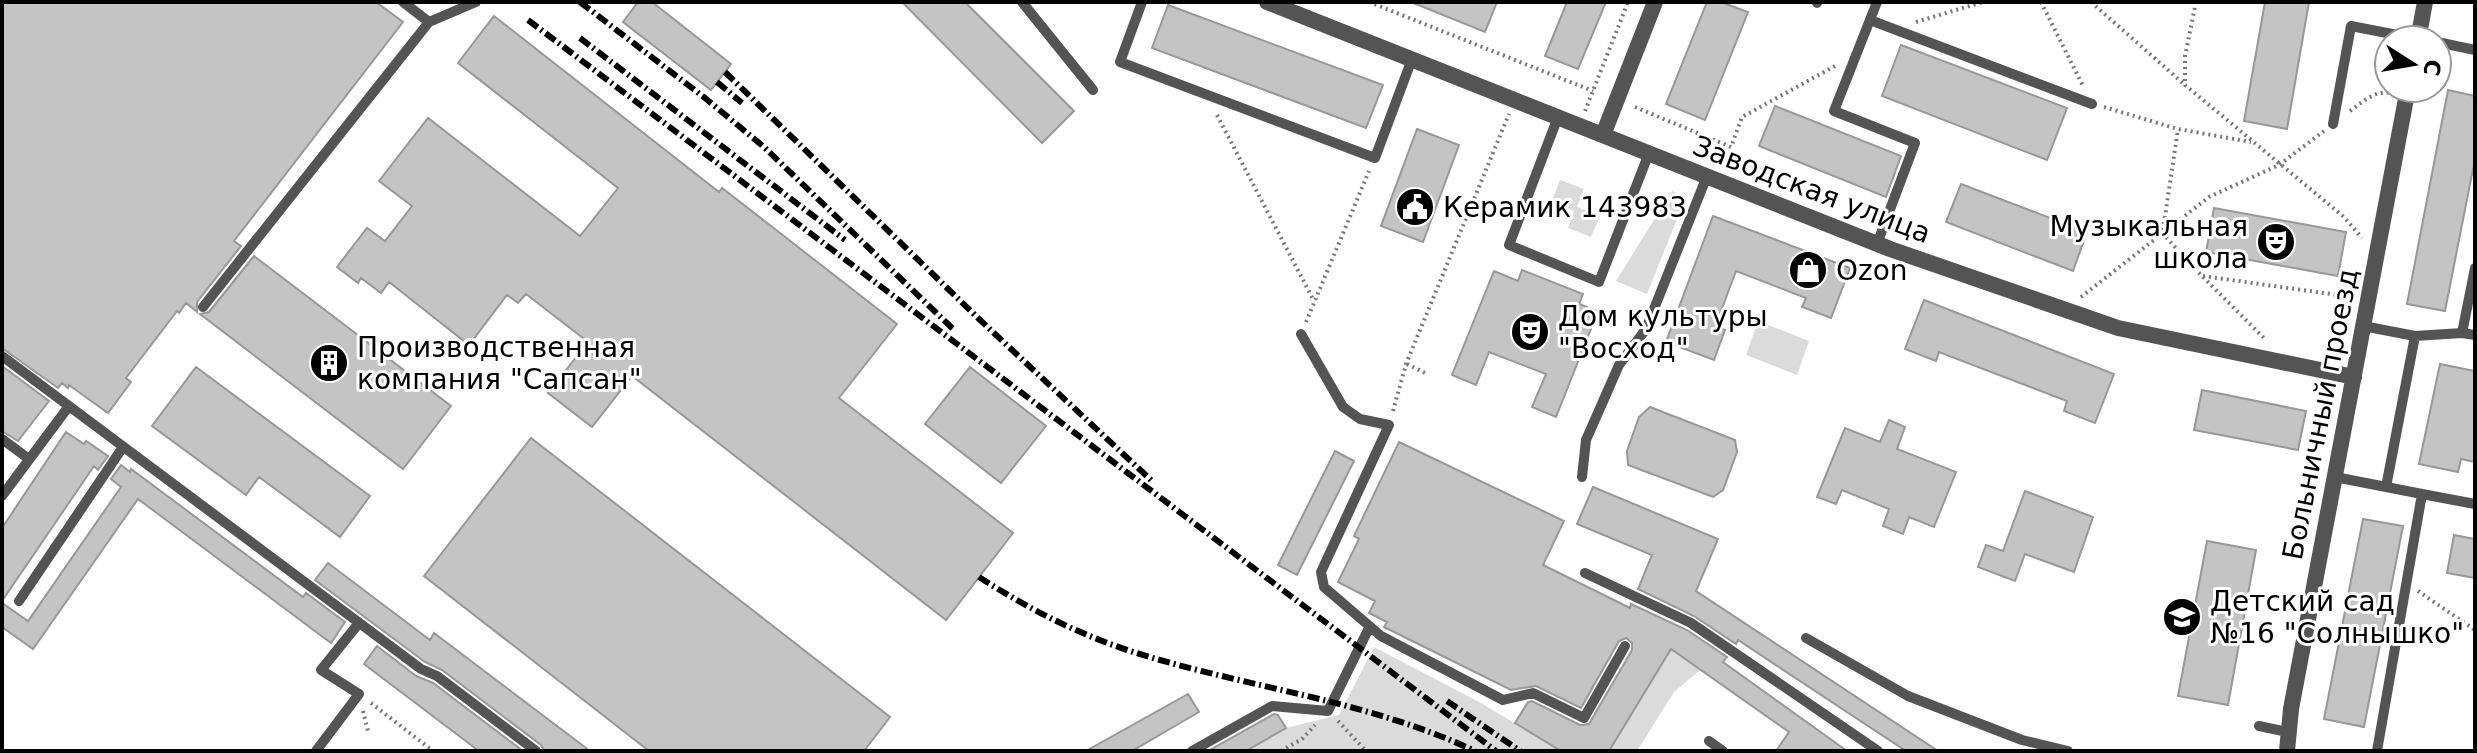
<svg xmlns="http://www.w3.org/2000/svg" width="2477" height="753" viewBox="0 0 2477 753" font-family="'DejaVu Sans',sans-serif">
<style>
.green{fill:#dbdbdb}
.building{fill:#c4c4c4;stroke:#989898;stroke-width:2}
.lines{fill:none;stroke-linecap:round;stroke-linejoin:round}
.path{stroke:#767676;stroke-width:4;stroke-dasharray:2 4;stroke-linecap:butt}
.service{stroke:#545454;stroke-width:10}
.minor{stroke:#545454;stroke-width:16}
.tertiary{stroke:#545454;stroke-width:16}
.rail{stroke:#000;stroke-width:6;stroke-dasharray:12 4 2 4;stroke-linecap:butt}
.labels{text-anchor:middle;stroke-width:6;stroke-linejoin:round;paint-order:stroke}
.street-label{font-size:28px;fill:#000;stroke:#fff}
.poi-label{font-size:28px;fill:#000;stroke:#fff;text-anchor:start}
</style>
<rect width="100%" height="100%" fill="#fff"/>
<path class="green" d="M1560,180L1584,189L1577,207L1600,216L1591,237L1568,228L1574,211L1552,201Z
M1672,191L1686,197L1647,294L1616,281Z
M1758,321L1809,341L1797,375L1746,355Z
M1374,647L1481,703L1561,751H1246L1286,728L1339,715Z
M1670,649L1700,670L1674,692L1637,751H1609Z"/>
<path class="building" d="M2,2H376L403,22L234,241L241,246L197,302V312L186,303L179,313L177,311L126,378L131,382L108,413L69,385L68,388L62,383L58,388L2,348Z
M638,2H652L731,64L711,90L623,22Z
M902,2H965L1074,111L1042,143Z
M1411,2H1497L1485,32Z
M1567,2H1606L1578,69L1545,56Z
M1707,2H1721L1748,12L1705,120L1666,104Z
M2265,2H2309L2287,129L2244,121Z
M1168,5L1383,85L1366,128L1152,48Z
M494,16L719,192L722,188L897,324L839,398L1013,533L946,620L632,376L592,427L548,393L588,342L526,294L518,303L507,295L469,345L389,282L381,293L361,278L358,283L337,267L367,228L385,241L412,206L379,181L428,118L580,236L618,188L458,63Z
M1901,45L2067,108L2047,160L1882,96Z
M2448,90L2475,96V159L2445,311L2407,304Z
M1775,106L1901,156L1886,197L1759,146Z
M1417,129L1459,145L1423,242L1381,226Z
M1961,184L2087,232L2073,271L1946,222Z
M2214,208L2346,232L2338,276L2206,252Z
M1713,216L1850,268L1831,318L1802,307L1806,298L1736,271L1715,327L1725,330L1714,360L1666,342Z
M254,256L451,406L403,469L200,314L209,312Z
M1522,270L1583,294L1579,304L1598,311L1556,417L1532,407L1546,374L1489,352L1476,385L1452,375L1494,271L1518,281Z
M1924,300L2114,374L2095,423L2064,411L2067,401L1939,352L1936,361L1905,349Z
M2440,364L2475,371V462L2461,459L2458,472L2419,464Z
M2,366L49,401L18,441L2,431Z
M196,367L370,496L340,537L259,477L246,495L152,426Z
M970,367L1046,426L1001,483L925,424Z
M2202,390L2306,411L2298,450L2194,430Z
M1650,407L1735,440L1737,452L1723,490L1713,497L1628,465L1627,451L1639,417Z
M1889,420L1905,427L1897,449L1956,472L1934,527L1909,517L1903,534L1883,526L1889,509L1842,490L1836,504L1817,497L1845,428L1880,442Z
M66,432L84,444L86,441L108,456L98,470L94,466L2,601V528Z
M531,438L890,717L864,751H649L424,576Z
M1399,442L1564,521L1543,565L1630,608L1631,604L1687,630L1727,657L1723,662L1847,751H1776L1789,732L1671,649L1609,751H1561L1515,723L1528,702L1532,701L1580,725L1589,724L1632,650V643L1626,638L1619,641L1581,708L1536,686L1511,690L1384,627L1387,622L1369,613L1375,601L1338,582L1359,539L1354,536Z
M1335,451L1354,461L1297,575L1278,565Z
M121,465L130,472L131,469L303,597L306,593L345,622L331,643L138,499L33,649L2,627V603L28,621L121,487L111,479Z
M1593,487L1718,539L1696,591L1938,751H1906L1738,640L1736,644L1694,616L1638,589L1652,555L1577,524Z
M2025,491L2093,517L2074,572L2025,554L2015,581L1978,567L1986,545L2003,551Z
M2363,519L2403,526L2364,727L2324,719Z
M2454,535L2475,539V578L2447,573Z
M2207,541L2256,550L2228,705L2178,696Z
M328,563L430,640L434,633L590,751H544L541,745L442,670L425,662L315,580Z
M377,646L416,676L433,683L523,751H479L364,664Z
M1188,694L1199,712L1132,751H1086Z
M1274,714L1278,715L1286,728L1246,751H1208Z"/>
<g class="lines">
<path class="path" d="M1369,2L1593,91
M2041,2L2083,86
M2091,2L2185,85
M2196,2L2185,56V85L2344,217L2362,238
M1916,22L1983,2
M1635,107L1731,147L1742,117L1835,66
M2104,107L2178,129L2251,142
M1585,111L1628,2
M2350,111C2363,102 2374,90 2391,93
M1217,115L1314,301
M2163,230L2178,129
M2162,233L2201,275L2266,340
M2203,276L2352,297
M2081,297L2209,197L2279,165L2324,131
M1306,322L1369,171
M1407,364L1427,374
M1393,411L1406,364L1509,114
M2305,471L2319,472
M2293,533L2307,535
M2418,591L2475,630
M371,703L433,751
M363,711L368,731
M1338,721L1366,751
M1281,751L1302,739L1315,725"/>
<path class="service" d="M403,2L429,22
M1022,2L1093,90
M1142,2L1120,62L1375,158L1412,59
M1877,2L1834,111L1915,143L1877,244
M1817,3V2
M1870,20L2092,104
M2437,42L2475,50
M1558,117L1509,245L1599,282L1649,153
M2333,124L2351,26L2423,40
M203,307L429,22L476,2
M2363,326L2415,336L2462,333L2475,335
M2462,333L2475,268
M1301,334L1343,407L1360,419L1389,425L1321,572L1324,587L1381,636L1503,700L1533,693L1584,718L1625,646
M2,356L421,669L437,676L536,751
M2,439L29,459
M1582,477L1586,440L1619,365L1646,329L1707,176
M2335,477L2422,494L2377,751
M2386,487L2415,336
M2422,494L2475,504
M2,496L69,406
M1585,573L1691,623L1878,751
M19,601L123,447
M1806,638L1908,696L2022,740L2068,751
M2259,726L2288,732
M1709,741L1723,751
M316,751L359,694L321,670L359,623
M1192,751L1272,706L1328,711L1369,628"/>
<path class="minor" d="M1267,2L1890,249L2118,328L2354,377
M1603,135L1655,2"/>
<path class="tertiary" d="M2418,40L2425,2
M2287,751L2291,709L2408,88"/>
<path class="rail" d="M580,2L705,98L764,147L953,329
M528,20L1496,751
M580,38L845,240
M725,72L979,319L1152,481
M717,82L742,103
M979,577C1036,614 1094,642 1160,660C1266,690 1375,704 1475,751
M1447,701L1520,751"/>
</g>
<defs>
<symbol id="civic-disc" viewBox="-11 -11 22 22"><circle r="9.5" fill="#000" stroke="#fff"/><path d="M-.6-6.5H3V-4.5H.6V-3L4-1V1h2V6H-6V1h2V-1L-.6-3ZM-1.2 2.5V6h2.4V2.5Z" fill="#fff"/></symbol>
<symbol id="theatre-disc" viewBox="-11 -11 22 22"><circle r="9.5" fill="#000" stroke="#fff"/><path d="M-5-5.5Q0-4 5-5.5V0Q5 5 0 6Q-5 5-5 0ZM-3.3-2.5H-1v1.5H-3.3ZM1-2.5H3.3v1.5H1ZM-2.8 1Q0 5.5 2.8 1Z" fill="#fff"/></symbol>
<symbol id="shop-disc" viewBox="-11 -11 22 22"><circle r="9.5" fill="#000" stroke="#fff"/><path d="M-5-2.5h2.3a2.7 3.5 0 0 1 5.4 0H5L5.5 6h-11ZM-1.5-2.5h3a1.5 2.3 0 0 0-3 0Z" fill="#fff"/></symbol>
<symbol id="building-disc" viewBox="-11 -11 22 22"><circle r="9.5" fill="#000" stroke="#fff"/><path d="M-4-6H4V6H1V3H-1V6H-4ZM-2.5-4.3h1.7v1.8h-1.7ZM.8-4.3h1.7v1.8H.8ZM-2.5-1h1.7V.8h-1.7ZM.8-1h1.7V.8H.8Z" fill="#fff"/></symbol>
<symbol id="school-disc" viewBox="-11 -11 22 22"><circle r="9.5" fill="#000" stroke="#fff"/><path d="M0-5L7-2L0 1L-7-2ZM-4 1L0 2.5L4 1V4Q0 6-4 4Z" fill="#fff"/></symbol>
</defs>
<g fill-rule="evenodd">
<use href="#civic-disc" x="1393" y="185" width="44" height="44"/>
<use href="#theatre-disc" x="2254" y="220" width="44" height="44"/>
<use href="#shop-disc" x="1786" y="248" width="44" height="44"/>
<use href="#theatre-disc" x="1508" y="310" width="44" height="44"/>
<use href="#building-disc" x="307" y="341" width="44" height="44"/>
<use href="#school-disc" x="2160" y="595" width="44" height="44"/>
</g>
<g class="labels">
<g class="street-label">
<text transform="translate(1812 189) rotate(21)" y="10">Заводская улица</text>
<text transform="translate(2320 414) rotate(-79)" y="10">Больничный проезд</text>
</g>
<g class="poi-label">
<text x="1443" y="217">Керамик 143983</text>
<text x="2248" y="236" text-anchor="end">Музыкальная<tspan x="2248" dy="32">школа</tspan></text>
<text x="1836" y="280">Ozon</text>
<text x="1558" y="326">Дом культуры<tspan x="1558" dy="32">"Восход"</tspan></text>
<text x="357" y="357">Производственная<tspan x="357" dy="32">компания "Сапсан"</tspan></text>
<text x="2210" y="611">Детский сад<tspan x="2210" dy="32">№16 "Солнышко"</tspan></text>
</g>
</g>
<rect width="2477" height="753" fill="none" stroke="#000000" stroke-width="8"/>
<g transform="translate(2413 64) rotate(101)"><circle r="38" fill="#ffffff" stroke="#999999" stroke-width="2"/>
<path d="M0-6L14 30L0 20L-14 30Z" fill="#000000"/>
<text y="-12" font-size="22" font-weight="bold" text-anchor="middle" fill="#000000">С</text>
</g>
</svg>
